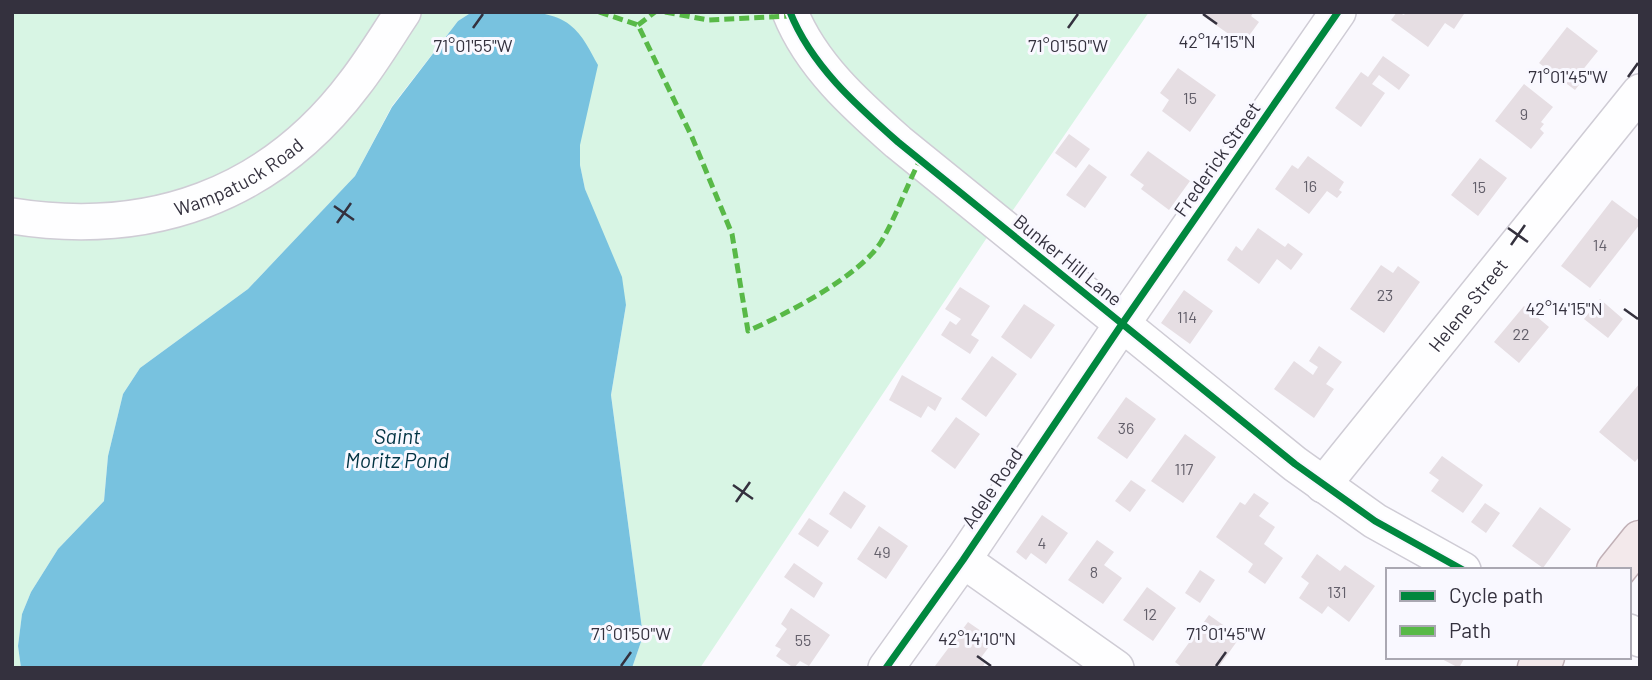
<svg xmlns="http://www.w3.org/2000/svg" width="1652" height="680" viewBox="0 0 1652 680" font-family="Barlow,sans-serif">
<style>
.green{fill:#d8f5e4}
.water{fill:#78c2df}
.building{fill:#e6dee3}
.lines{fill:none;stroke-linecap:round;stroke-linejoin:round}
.minor-casing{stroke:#cfccd5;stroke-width:38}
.major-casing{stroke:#c1b0b6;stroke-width:41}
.minor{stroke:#fefeff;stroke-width:35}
.major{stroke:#f3e9eb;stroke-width:38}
.quiet{stroke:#58b947;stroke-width:5;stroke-dasharray:10 5;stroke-linecap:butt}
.cycleway-casing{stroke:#f9f8ff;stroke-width:11}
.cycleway{stroke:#00873e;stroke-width:7}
.ticks{fill:none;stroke:#34313e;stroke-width:2.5}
.labels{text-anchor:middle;stroke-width:6;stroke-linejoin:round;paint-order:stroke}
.number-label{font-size:16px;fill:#635f6a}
.street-label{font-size:19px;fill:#34313e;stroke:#f9f8ff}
.water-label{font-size:21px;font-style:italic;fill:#003242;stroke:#f9f8ff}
.ticks-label{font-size:18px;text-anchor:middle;fill:#34313e;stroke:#f9f8ff;stroke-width:6;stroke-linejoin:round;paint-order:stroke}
</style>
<rect width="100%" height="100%" fill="#faf9fe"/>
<path class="green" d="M12,12H472L458,21L392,106L355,176L248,289L140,368L123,394L108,456L104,501L58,549L31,592L22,614L18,646L21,668H12Z
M539,12H1149L1013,210L986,239L700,668H632L643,636L611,395L626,305L585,189L580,165V145Z"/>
<path class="water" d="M472,12C500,12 546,6 570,25C583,35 590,51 598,65L580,145V165L585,189L622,277L626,305L611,395L643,636L632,668H21L18,646L22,614L31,592L58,549L104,501L108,456L123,394L140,368L248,289L355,176L392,107L458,21Z"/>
<path class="building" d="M1206,12H1254L1251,16L1259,22L1243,44L1203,16Z
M1397,12L1404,15L1406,12H1462L1464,14L1454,29L1445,23L1428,47L1391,20Z
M1567,27L1598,51L1581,72L1586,76L1575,90L1539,63Z
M1383,56L1410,75L1399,90L1379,75L1372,84L1385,93L1361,127L1335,108L1361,72L1368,77Z
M1178,68L1216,95L1190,132L1162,111L1169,100L1160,93Z
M1524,84L1553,107L1541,122L1544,124L1540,129L1544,133L1531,149L1495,121Z
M1069,134L1090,149L1076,168L1055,153Z
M1148,151L1190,181L1169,210L1141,189L1144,185L1130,175Z
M1308,156L1344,182L1339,190L1342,192L1337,198L1327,191L1309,214L1275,189L1292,165L1298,169Z
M1480,158L1507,178L1478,216L1451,195Z
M1089,164L1107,177L1085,208L1066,195Z
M1612,200L1640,221V224L1590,288L1561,266Z
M1258,228L1285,247L1288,243L1303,254L1291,270L1277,259L1259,284L1227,260L1236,246L1242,251Z
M1381,265L1393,273L1398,266L1420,282L1384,333L1350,309Z
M960,287L990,306L971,335L979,340L970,354L941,335L950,321L956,325L961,319L945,309Z
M1184,290L1213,311L1190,344L1161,323Z
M1600,299L1623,319L1608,338L1584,319Z
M1024,304L1055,325L1031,359L1001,337Z
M1524,306L1549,327L1519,363L1494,342Z
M1319,346L1342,362L1326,384L1334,389L1314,418L1274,389L1294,361L1313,375L1318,367L1309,361Z
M992,356L1017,374L986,417L961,399Z
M902,375L942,398L935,411L928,406L921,418L889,400Z
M1640,383V456L1635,462L1599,432Z
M1126,397L1156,419L1127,459L1097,438Z
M956,417L980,434L955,469L931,451Z
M1185,434L1216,457L1183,503L1151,481Z
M1442,456L1483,485L1463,513L1431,491L1439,480L1429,473Z
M1131,480L1146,490L1130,512L1115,501Z
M844,491L866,506L851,529L829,514Z
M1254,493L1269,503L1259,516L1275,527L1264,544L1283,558L1265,584L1248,572L1253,564L1216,537L1240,502L1245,505Z
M1485,503L1500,513L1486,533L1471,522Z
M1540,507L1571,529L1543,568L1512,546Z
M1042,515L1068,533L1046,564L1031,553L1026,560L1016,552Z
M809,518L829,531L818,547L798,534Z
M879,526L908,546L886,579L857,559Z
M1097,540L1114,552L1104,565L1122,578L1103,604L1068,580Z
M1317,554L1340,571L1345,565L1375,586L1349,622L1328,606L1322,614L1299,598L1309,583L1301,577Z
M794,563L823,583L814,598L784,577Z
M1200,570L1215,580L1200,603L1185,593Z
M1147,587L1176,608L1153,641L1123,620Z
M791,608L830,635L809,666L800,661L794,668L776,656L781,649L775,646L787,629L781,624Z
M1209,615L1240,637L1218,668H1183L1175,662Z
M968,622L994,640L980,659L985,663L982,668H938L935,666Z
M1438,657H1465L1459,668Z"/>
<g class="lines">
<defs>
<g id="minor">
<path d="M790,12C811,65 856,105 898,142L1295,464L1375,521L1463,570"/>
<path id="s1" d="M12,216C150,238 270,196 355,83C372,61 387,36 403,12"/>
<path id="s2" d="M1323,485L1640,92"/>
<path d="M963,560L1116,668"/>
<path d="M1629,632L1640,639"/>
<path d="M886,668L963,560L1122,324L1338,12"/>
</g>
<path id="major" d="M1616,570L1640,540
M1537,668L1545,657"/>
</defs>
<use href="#minor" class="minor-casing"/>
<use href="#major" class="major-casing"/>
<use href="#minor" class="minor"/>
<use href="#major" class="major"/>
<path class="quiet" d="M599,12L638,25L692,137L732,234L748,331C786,314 859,277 881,242C895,219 907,185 920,160
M665,12L708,20L791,16
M638,25L655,12"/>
<defs>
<path id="cycleway" d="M790,12C811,65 856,105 898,142L1295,464L1375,521L1463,570
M886,668L963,560L1122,324L1338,12"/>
</defs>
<use href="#cycleway" class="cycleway-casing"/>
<use href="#cycleway" class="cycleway"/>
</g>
<path class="ticks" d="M1203,14L1217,24M473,28L483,14M1068,28L1078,14M1628,77L1638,63M334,206L354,220M337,223L351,203M1508,228L1528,242M1511,245L1525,225M1624,309L1638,319M733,485L753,499M736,502L750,482M977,656L991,666M621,666L631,652M1216,666L1226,652"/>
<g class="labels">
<g class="number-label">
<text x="1190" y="104">15</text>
<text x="1524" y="120">9</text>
<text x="1310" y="192">16</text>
<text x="1479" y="193">15</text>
<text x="1600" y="251">14</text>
<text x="1385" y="301">23</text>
<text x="1187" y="323">114</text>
<text x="1521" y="340">22</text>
<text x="1126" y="434">36</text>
<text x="1184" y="475">117</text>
<text x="1042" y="549">4</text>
<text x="882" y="558">49</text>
<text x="1094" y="578">8</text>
<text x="1337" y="598">131</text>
<text x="1150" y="620">12</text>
<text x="803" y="646">55</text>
</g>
<g class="street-label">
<text transform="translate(1217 159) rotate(-55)" y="7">Frederick Street</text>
<text dy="7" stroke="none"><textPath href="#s1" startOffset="236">Wampatuck Road</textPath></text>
<text transform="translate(1068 260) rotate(39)" y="7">Bunker Hill Lane</text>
<text dy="7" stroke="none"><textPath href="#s2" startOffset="231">Helene Street</textPath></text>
<text transform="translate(992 488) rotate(-56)" y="7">Adele Road</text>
</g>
<g class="water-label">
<text x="397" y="444">Saint<tspan x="397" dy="24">Moritz Pond</tspan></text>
</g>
</g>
<g class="ticks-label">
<text x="1217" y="48">42°14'15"N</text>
<text x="473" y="52">71°01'55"W</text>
<text x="1068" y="52">71°01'50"W</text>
<text x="1568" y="83">71°01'45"W</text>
<text x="1564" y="315">42°14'15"N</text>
<text x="631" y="640">71°01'50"W</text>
<text x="1226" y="640">71°01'45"W</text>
<text x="977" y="645">42°14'10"N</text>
</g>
<rect width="1652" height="680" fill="none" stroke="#34313e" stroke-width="28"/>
<rect x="1386" y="568" width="245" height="91" fill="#f9f8ff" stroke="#aaa8b2" stroke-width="2"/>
<rect x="1400" y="591" width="35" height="10" fill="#00873e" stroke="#aaa8b2" stroke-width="2"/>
<text x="1449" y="603" font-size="21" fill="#34313e">Cycle path</text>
<rect x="1400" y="626" width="35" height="10" fill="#58b947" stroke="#aaa8b2" stroke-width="2"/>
<text x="1449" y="638" font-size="21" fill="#34313e">Path</text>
</svg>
